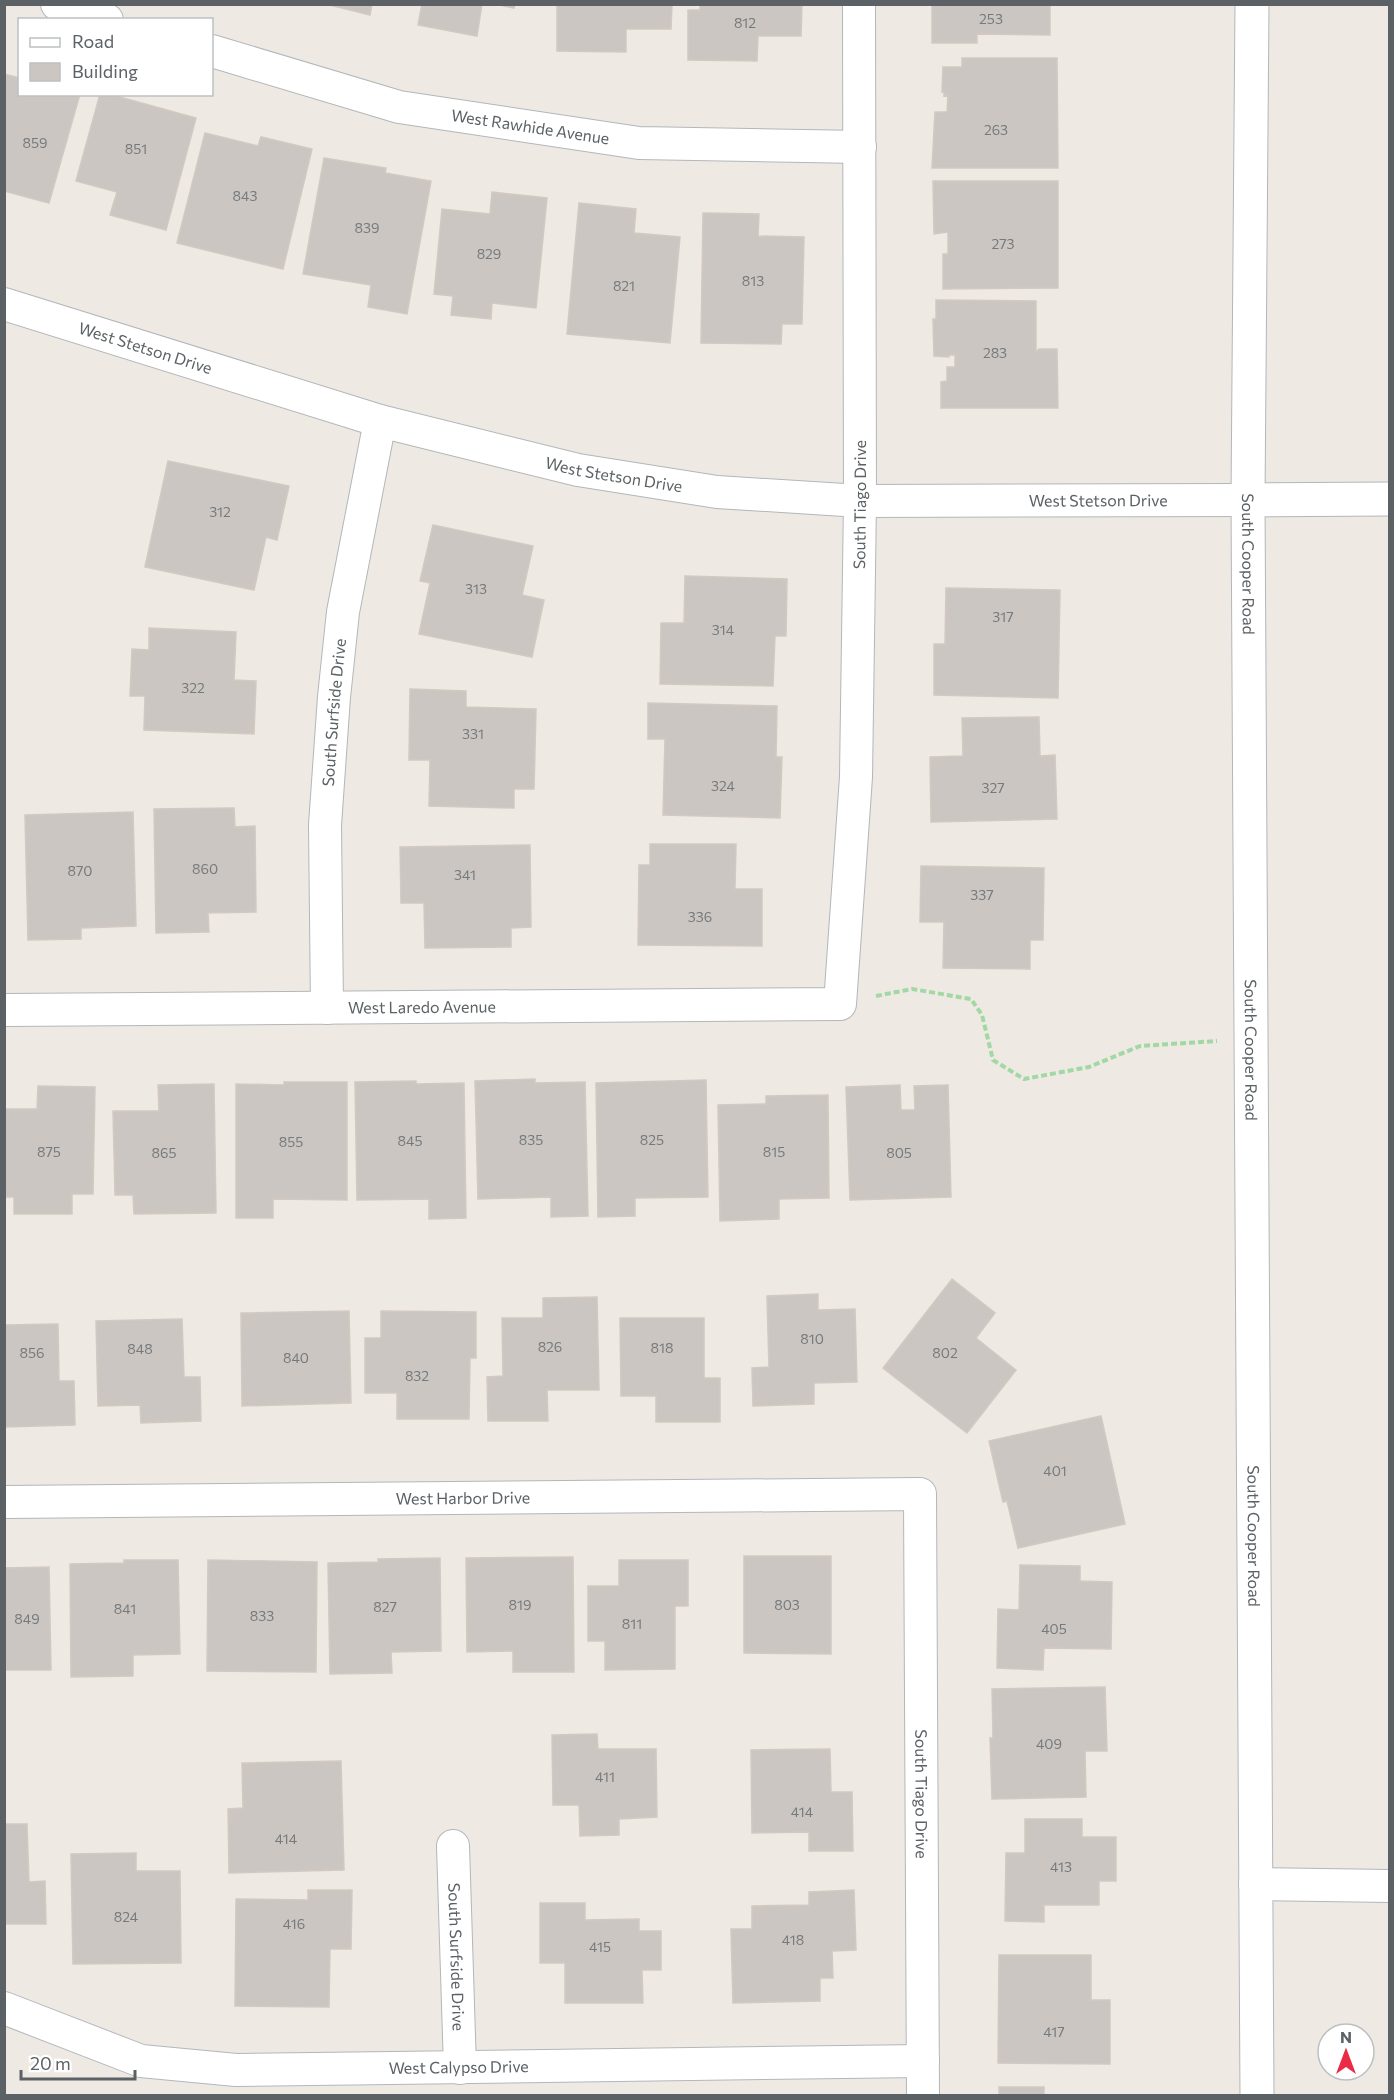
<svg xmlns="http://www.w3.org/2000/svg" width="1394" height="2100" viewBox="0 0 1394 2100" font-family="Commissioner,sans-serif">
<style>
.building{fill:#cbc6c2;stroke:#d3c9c1;stroke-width:1.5}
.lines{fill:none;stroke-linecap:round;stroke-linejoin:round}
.street-casing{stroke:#b3b7ba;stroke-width:34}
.secondary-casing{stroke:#b2b7bb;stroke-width:35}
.path{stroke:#a1d8a4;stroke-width:4;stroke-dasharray:6 3;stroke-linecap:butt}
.street{stroke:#fff;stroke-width:32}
.secondary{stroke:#fff;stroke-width:33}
.labels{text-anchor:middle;stroke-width:5;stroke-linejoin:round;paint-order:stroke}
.number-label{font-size:14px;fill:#777a7c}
.street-label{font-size:16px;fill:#5b6164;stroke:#fff}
</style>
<rect width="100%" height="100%" fill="#eee9e3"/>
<path class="building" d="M326,4H372L370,15Z
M422,4H482L477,36L418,25Z
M495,4H515L514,8Z
M557,4H672L671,29H626V52L557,51Z
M700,4H802L801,36H758L757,61L688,60V10H700Z
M932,4H1050V35L977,34V43H932Z
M962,58H1057L1058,168H932L935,112H947L948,95L944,96V92H942L943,67H962Z
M4,74L20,78V94H80L49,203L4,191Z
M100,94H109L196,118L166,230L110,215L117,192L76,181Z
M205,133L258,146L261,137L312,149L283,269L177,243Z
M324,158L386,168L385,173L431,181L407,314L368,307L371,285L303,274Z
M933,181H1058V288L943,289V254H948V232L934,234Z
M492,192L547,198L536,308L492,303L491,319L451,315L453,296L434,294L442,209L490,214Z
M579,203L636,209L634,233L680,237L670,343L567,334Z
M703,213L759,214L758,236L804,237L802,324H782L781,344L701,343Z
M936,300L1036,301V352L1039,349H1057L1058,408H941V382L947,381V367H955V355H949V357L934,356L933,319H936Z
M168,461L289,486L277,540L266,537L254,590L145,567Z
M433,525L533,546L522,595L544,600L532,657L419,634L430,583L420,581Z
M685,576L787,579L786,636H775L773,686L660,684L661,623H684Z
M946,588L1060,590L1058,698L934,695V644H945Z
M149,628L236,632L234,680L256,681L254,734L144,730L145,696H130L132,649L149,650Z
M410,689L466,691V707L536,709L534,789H514V808L429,806L430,760H409Z
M648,703L777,706L776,757H782L780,818L663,815L665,739H648Z
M1039,717L1040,756L1055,755L1057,819L931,822L930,757L963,756L962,718Z
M234,808L235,827L255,826L256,912L208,913L209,932L156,933L154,809Z
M133,812L136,926L81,928V939L28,940L25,815Z
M650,844H736L735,889H762V946L638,945L639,865H650Z
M530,845L531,927L511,928V947L425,948L424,903H401L400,847Z
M921,866L1044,868L1043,940H1030V969L943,968L944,922H920Z
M535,1079V1083L585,1082L588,1216L551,1217V1197L478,1199L475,1081Z
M706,1080L708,1197L635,1198V1216L598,1217L596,1083Z
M416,1081V1084L464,1083L466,1218L429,1219V1199L357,1200L355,1082Z
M284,1082H347V1200L273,1199V1218H236V1084L284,1085Z
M214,1084L216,1213L134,1214L133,1195H115L113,1111H159L158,1085Z
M900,1085L901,1110H915L914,1086L948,1085L951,1197L850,1200L846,1087Z
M38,1086L95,1087L93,1194H72V1214H14V1197H4V1109H37Z
M828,1095L829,1198L779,1199V1219L720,1221L718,1105L766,1104V1096Z
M952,1279L995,1313L976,1338L1016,1370L967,1433L883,1368Z
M818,1294V1310L855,1309L857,1382L814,1383V1404L753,1406L752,1368L769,1367L767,1296Z
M597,1297L599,1390H547L548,1421H488L487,1377L503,1376L502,1318H543V1298Z
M349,1311L351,1403L242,1406L241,1313Z
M381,1311L476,1312V1358H470L469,1419H397V1393H365V1338H381Z
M620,1318H704V1378H720V1422H656V1396H621Z
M182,1319L184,1377H200L201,1421L141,1423L140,1405L98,1406L96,1321Z
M58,1324L59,1381H74L75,1425L4,1427V1325Z
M1101,1416L1125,1524L1018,1548L1007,1501L1003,1502L989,1441Z
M744,1556H831V1654L744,1653Z
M573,1557L574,1672H513V1651L467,1652L466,1558Z
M440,1558L441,1651L391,1652L392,1673L330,1674L328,1563L378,1562V1559Z
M124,1560H178L180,1654L133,1655V1676L71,1677L70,1564L124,1563Z
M208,1560L317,1562L316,1672L207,1671Z
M619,1560H688V1606H675V1669L605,1670V1641H588V1586H619Z
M1020,1565L1080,1566V1581L1112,1582L1111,1649L1044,1648L1043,1670L997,1668L998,1609L1019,1610Z
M49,1567L51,1670H5L4,1688V1568Z
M1105,1687L1107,1751H1085L1086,1797L992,1799L990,1738H993L992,1689Z
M597,1734L598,1749H656L657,1817L619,1819V1835L580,1836L579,1805H553L552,1735Z
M830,1749L831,1792H852L853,1851H809V1832L752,1833L751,1750Z
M341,1761L344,1870L229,1873L228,1809L243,1808L242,1763Z
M1025,1819H1082V1837H1116V1881H1099V1905H1044V1922L1005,1921L1006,1853H1025Z
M4,1824H27L29,1882L45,1881L46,1924H4Z
M136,1853V1871H180L181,1963L73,1964L71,1854Z
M308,1890H352L351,1949H330L329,2007L235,2006L236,1899L308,1900Z
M854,1890L856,1950L832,1951L833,1978H820V2001L733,2003L731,1929H752V1906L809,1905V1892Z
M540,1903H585V1920L639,1919V1931H661V1970H642L643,2003H565V1963H540Z
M999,1955H1091V2000H1110V2064L998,2063Z
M999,2087H1044V2096H999Z"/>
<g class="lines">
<defs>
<g id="street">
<path d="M57,4L107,20"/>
<path id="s1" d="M212,51L399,107L639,143L860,147"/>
<path id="s2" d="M4,304L380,421L578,470L717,492L860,501L1248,500"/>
<path id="s3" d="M327,1008L325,825L334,697L343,612L380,421"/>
<path id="s4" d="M4,1010L840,1004L856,777L860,501L859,4"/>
<path id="s5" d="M4,1502L920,1494L923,2096"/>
<path id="s6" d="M453,1846L460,2068"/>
<path d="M1255,1884L1390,1886"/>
<path id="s7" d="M4,2008L141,2061L236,2070L923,2061"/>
</g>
<g id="secondary">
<path id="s8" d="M1252,4L1248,500L1257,2096"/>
<path d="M1248,500L1390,499"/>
</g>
</defs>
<use href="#street" class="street-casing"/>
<use href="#secondary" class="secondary-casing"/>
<path class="path" d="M876,996L912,989L971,999L982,1015L993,1060L1024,1079L1089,1067L1140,1046L1217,1041"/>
<use href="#street" class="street"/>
<use href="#secondary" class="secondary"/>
</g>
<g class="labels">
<g class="number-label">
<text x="991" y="24">253</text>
<text x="745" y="28">812</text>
<text x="996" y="135">263</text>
<text x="35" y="148">859</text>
<text x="136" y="154">851</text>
<text x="245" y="201">843</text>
<text x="367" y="233">839</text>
<text x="1003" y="249">273</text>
<text x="489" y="259">829</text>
<text x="753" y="286">813</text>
<text x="624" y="291">821</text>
<text x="995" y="358">283</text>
<text x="220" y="517">312</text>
<text x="476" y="594">313</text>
<text x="1003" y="622">317</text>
<text x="723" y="635">314</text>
<text x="193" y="693">322</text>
<text x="473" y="739">331</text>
<text x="723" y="791">324</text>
<text x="993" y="793">327</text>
<text x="205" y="874">860</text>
<text x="80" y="876">870</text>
<text x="465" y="880">341</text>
<text x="982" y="900">337</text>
<text x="700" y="922">336</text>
<text x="531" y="1145">835</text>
<text x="652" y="1145">825</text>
<text x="410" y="1146">845</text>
<text x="291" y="1147">855</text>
<text x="49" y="1157">875</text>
<text x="774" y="1157">815</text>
<text x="164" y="1158">865</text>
<text x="899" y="1158">805</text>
<text x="812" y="1344">810</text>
<text x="550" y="1352">826</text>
<text x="662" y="1353">818</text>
<text x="140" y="1354">848</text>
<text x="32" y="1358">856</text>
<text x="945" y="1358">802</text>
<text x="296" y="1363">840</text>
<text x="417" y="1381">832</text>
<text x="1055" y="1476">401</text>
<text x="520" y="1610">819</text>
<text x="787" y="1610">803</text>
<text x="385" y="1612">827</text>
<text x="125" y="1614">841</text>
<text x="262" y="1621">833</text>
<text x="27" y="1624">849</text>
<text x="632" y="1629">811</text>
<text x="1054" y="1634">405</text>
<text x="1049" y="1749">409</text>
<text x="605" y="1782">411</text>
<text x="802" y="1817">414</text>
<text x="286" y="1844">414</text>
<text x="1061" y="1872">413</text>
<text x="126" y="1922">824</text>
<text x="294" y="1929">416</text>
<text x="793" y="1945">418</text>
<text x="600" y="1952">415</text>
<text x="1054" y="2037">417</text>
</g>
<g class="street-label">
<text dy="6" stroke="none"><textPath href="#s1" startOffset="328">West Rawhide Avenue</textPath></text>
<text dy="6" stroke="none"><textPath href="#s2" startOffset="148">West Stetson Drive</textPath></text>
<text dy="6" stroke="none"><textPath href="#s2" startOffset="634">West Stetson Drive</textPath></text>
<text dy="6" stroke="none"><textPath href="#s2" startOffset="1120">West Stetson Drive</textPath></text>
<text dy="6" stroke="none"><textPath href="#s4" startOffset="1336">South Tiago Drive</textPath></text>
<text dy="6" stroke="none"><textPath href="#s8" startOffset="560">South Cooper Road</textPath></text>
<text dy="6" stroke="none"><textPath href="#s3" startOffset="296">South Surfside Drive</textPath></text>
<text dy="6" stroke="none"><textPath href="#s4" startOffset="418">West Laredo Avenue</textPath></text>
<text dy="6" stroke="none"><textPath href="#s8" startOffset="1046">South Cooper Road</textPath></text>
<text dy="6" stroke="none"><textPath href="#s5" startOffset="459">West Harbor Drive</textPath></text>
<text dy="6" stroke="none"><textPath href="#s8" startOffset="1532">South Cooper Road</textPath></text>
<text dy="6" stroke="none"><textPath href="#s5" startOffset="1216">South Tiago Drive</textPath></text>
<text dy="6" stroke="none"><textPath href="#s6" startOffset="111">South Surfside Drive</textPath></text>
<text dy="6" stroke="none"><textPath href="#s7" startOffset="465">West Calypso Drive</textPath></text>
</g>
</g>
<rect width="1394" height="2100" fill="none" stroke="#5b6164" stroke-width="12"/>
<rect x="18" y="18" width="195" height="78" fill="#ffffff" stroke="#bdc0c1" stroke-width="1.5"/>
<rect x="30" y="38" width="30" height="9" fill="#ffffff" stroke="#bdc0c1" stroke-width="1.5"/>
<text x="72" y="48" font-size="18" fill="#5b6164">Road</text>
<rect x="30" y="63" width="30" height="18" fill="#cbc6c2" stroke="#bdc0c1" stroke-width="1.5"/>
<text x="72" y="78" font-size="18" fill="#5b6164">Building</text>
<g transform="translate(1346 2052)"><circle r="28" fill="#ffffff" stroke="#bdc0c1" stroke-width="1.5"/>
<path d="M0-4.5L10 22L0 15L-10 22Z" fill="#eb2b45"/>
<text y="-9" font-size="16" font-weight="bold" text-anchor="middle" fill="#5b6164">N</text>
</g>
<path d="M21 2070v9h114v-9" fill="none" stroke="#5b6164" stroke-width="3"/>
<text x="30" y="2070" font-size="18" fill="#5b6164" stroke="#ffffff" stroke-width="4.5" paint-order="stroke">20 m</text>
</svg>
